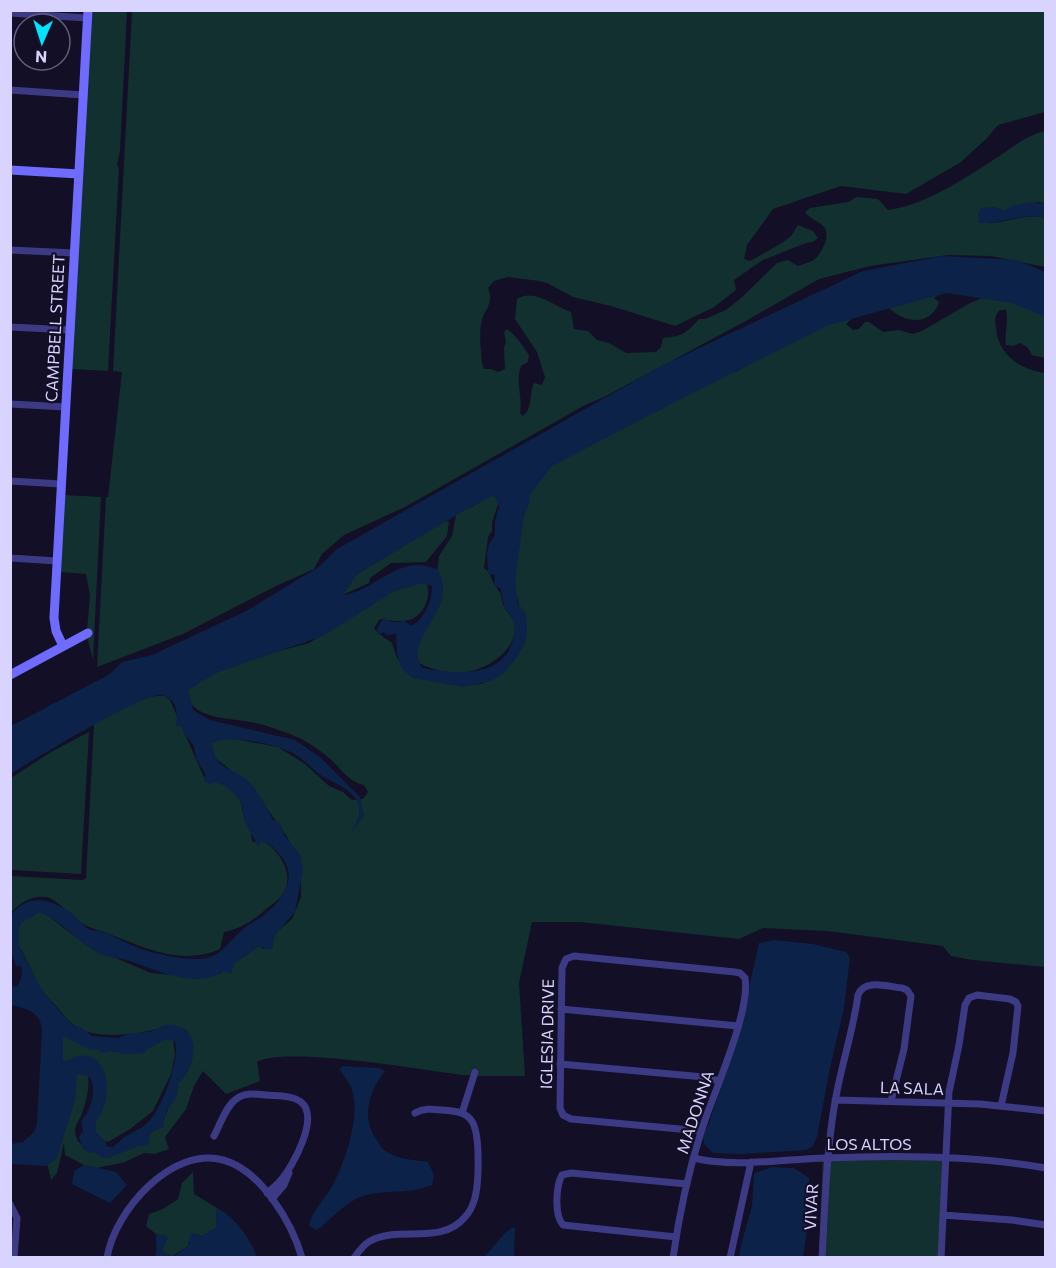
<svg xmlns="http://www.w3.org/2000/svg" width="1056" height="1268" viewBox="0 0 1056 1268" font-family="Commissioner,sans-serif">
<style>
.green{fill:#12302f}
.water{fill:#0c2248;fill-rule:evenodd}
.lines{fill:none;stroke-linecap:round;stroke-linejoin:round}
.street{stroke:#3d3a85;stroke-width:7}
.secondary{stroke:#6f6bff;stroke-width:9}
.labels{text-anchor:middle;stroke-width:4.5;stroke-linejoin:round;paint-order:stroke}
.street-label{font-size:16px;fill:#d9d4ff;stroke:#130f26}
</style>
<rect width="100%" height="100%" fill="#130f26"/>
<path class="green" d="M91,11H127L120,151L117,165L119,168L108,371L71,369Z
M132,11H1045V112L998,125L986,139L961,162L906,194L841,186L773,209L747,245L744,259L750,261L782,243L791,236L798,225L813,231L818,238L813,242L806,243L763,260L734,280L736,290L714,307L675,326L611,306L573,297L547,283L539,281L508,277L494,281L488,288C495,305 483,309 481,324C479,336 481,351 482,363L484,369H491L498,372L505,369L504,348L506,342L504,332L507,329C516,335 522,345 529,355L528,362L521,366C515,382 523,397 520,413L523,416C533,409 529,393 534,383L542,385L545,377L537,352L515,319L517,299C534,288 554,306 571,312L574,329L588,331L597,340L609,343L626,353L656,352L661,347L663,338C683,336 685,334 699,319H705L726,310L741,298L777,263L788,260L798,266C803,264 812,262 816,258C822,251 831,236 824,227C819,221 810,219 805,212L810,208L848,202L857,197L878,199L888,210C927,205 968,176 1001,155C1015,145 1028,135 1045,131V204L1039,202L1013,206L1008,210L1003,211L993,207L989,223C1007,222 1028,213 1045,218V267L991,256L948,255L870,266L819,279L744,322L604,397L585,405L405,507L344,535L322,554L314,569L276,586L183,634L97,667L106,497H108L122,372L113,371Z
M949,293L938,295L934,298L939,302C930,331 893,321 883,299Z
M990,295L1045,313V358L1032,355L1027,347L1020,343L1013,346L1006,345C1004,333 1009,321 1006,310H1000C994,315 995,321 996,328C998,354 1020,370 1045,373V967L973,960L951,956L943,946L827,931L763,928L739,939L580,922H532L519,983L525,1076H477L479,1070L474,1068L471,1075H462C423,1070 285,1046 257,1062L260,1081L226,1094L203,1071L194,1086L186,1109L165,1137L169,1149L154,1154L144,1153L125,1162L97,1168L84,1165L65,1155L64,1143L57,1173L51,1180L47,1162L71,1083L80,1071L88,1074C90,1087 86,1103 81,1116C79,1120 76,1124 75,1129C74,1147 94,1154 108,1156L163,1121L171,1102L189,1038L187,1031C167,1022 167,1027 148,1031C129,1035 98,1038 80,1029C71,1025 63,1014 57,1007C46,995 36,985 31,970C23,946 10,947 22,919L41,910L70,933L111,956L151,973L193,977L220,974L256,944L263,949L267,948L277,932L292,919L301,897V871L297,855L286,835L250,785L214,757L207,741L214,735L278,747L305,764L329,786L343,792L352,800L363,799L368,792L364,785C348,782 341,768 329,758C315,746 299,736 281,731C271,727 261,724 250,722C225,717 188,720 185,687L242,661L309,643L375,601L387,595L405,583L419,582L427,584C429,593 429,595 426,603C417,625 400,622 380,619L374,628L378,633L392,643L397,658L403,666L460,686L482,684L513,662L520,607L513,583V554L529,495L546,469L716,377C745,373 742,364 764,351C791,335 824,327 853,317L846,324L853,330L859,329L865,322H869L883,332L899,330L913,334L922,331L970,303Z
M494,493L500,499L492,522V531L488,537L484,568L490,573C491,581 496,586 500,593C502,598 502,603 504,607C507,614 515,617 515,627C516,650 488,669 467,672C450,675 432,670 417,662L415,644L426,624L437,575L439,556L452,536L457,510L461,507H472Z
M64,495L101,497L93,660L87,637L92,634L90,629L87,630L90,596L86,574L59,572Z
M446,520L449,522L447,536L426,562L391,563L370,578L369,583L332,600L349,579Z
M156,696H164L170,700L206,782L221,781L239,794L245,821L250,826L252,841L259,844L261,839C278,849 296,874 283,894C278,901 271,905 265,910C253,921 240,929 224,932L220,949C182,966 145,948 109,934C101,930 91,929 83,924C75,918 54,898 47,897C32,895 19,903 11,913V876L83,880L86,878L94,723L140,699Z
M89,732L81,874L11,870V778L51,752Z
M59,1033L93,1047L115,1052H141L159,1039L173,1038L175,1055L171,1074L153,1111L130,1129L108,1142L99,1139L92,1124L96,1117L93,1060C75,1052 78,1057 63,1064Z
M823,1154L945,1157L942,1257L819,1258Z
M193,1172L194,1194L217,1208L216,1220L218,1227L202,1236L196,1234L189,1241L188,1246L171,1257L162,1251L166,1236L156,1234L146,1226L149,1214L163,1209L178,1199L182,1183Z"/>
<path class="water" d="M1030,202L1045,204V218C1025,212 1000,224 979,223L978,215L981,208L993,207L1003,211L1013,206Z
M942,256L1017,260L1045,272V317L1012,303L946,293L829,325L675,402L552,466L530,494L529,504L524,516L515,580L518,603L526,614L527,632L525,643L517,657L504,673L491,681L463,687L413,678L402,669L397,654L396,634L387,635L384,632L378,635L377,629L384,617C390,624 397,622 405,621L411,626C424,619 432,602 432,586L421,583L393,592L323,636L218,672L188,690L193,710L210,720L295,740L321,758L360,797L364,816L351,833C356,822 362,814 358,803C352,789 334,783 322,776C312,770 306,761 296,755C277,744 233,734 212,743C215,770 229,766 246,779C256,786 267,809 273,820L280,823L285,836L301,856L303,870L295,912L275,935L272,950L258,947L234,964L231,974L224,971C197,990 155,970 127,960C116,957 106,958 96,952C76,940 61,921 40,912L19,924V947L42,990L62,1014L73,1025L81,1027L92,1036L119,1038C126,1032 138,1033 147,1032C157,1031 162,1023 174,1025C179,1027 187,1030 190,1035C198,1049 191,1075 178,1083C179,1095 174,1102 166,1111L167,1114L163,1120L164,1124L163,1127L155,1130L149,1136L150,1142L146,1146H138L108,1158H103L93,1152L89,1153L82,1148L79,1137L83,1131L81,1121C91,1110 97,1091 90,1077L80,1074L77,1075L75,1100L57,1158L46,1166L11,1164V1144L23,1142L34,1132L37,1124L42,1030C40,1011 27,1009 11,1005V987L17,986L21,979L22,967L16,966L11,951V915C29,891 55,900 75,916C79,920 83,926 88,929C92,931 98,930 102,932C116,936 129,945 144,950C158,954 184,960 198,959C220,959 227,943 242,930C246,926 252,923 257,920C278,906 301,880 281,856C275,849 269,842 260,841L258,847C255,839 251,834 247,826C244,820 244,812 242,806C237,794 226,784 213,782L209,785L203,777L206,775L196,759L194,746L184,733L181,725L176,727C178,713 178,698 160,695C143,693 31,761 11,774V726L110,674L122,662L152,655L246,611L320,566L337,549L663,365L863,271ZM494,495L499,506L495,522V535L489,544L487,553L488,574L495,575L494,586L500,588L505,610C513,615 516,624 514,634C508,680 455,674 422,668C406,645 441,618 443,593C444,584 441,577 438,569C432,568 425,565 419,565C390,565 370,592 343,595L357,574L465,510ZM63,1036L91,1050L99,1049L101,1053L112,1051L124,1054L145,1053L146,1050L166,1039L175,1041C180,1060 163,1105 150,1120C143,1128 135,1131 126,1136C121,1139 118,1144 112,1147L106,1146V1142L96,1132V1121C118,1094 106,1038 66,1061L63,1060Z
M774,940L813,944L846,952L850,957L844,1008L830,1068L817,1137L812,1147L806,1150L740,1154L713,1153L704,1144L702,1132L708,1126L738,1037L759,943Z
M342,1066L379,1068L385,1071C370,1090 361,1115 375,1137C377,1140 380,1146 383,1149C394,1159 414,1160 428,1162L434,1175L432,1185C407,1196 377,1187 354,1200C341,1207 329,1221 317,1230L309,1226C311,1212 323,1201 330,1190C344,1166 361,1117 352,1090C350,1083 344,1076 340,1070Z
M84,1165L116,1172L127,1185L110,1203L72,1184L74,1171Z
M772,1167L794,1168L809,1178V1217L803,1257H739L741,1245L752,1206L754,1173Z
M217,1208C235,1217 251,1240 257,1257H155C158,1247 155,1244 156,1234L166,1236L168,1238L162,1251L173,1257L188,1246L190,1236L192,1233L202,1236L217,1227L216,1220Z
M515,1227L514,1257H484C494,1248 504,1230 515,1227Z"/>
<g class="lines">
<path class="street" d="M10,13L87,18
M10,90L83,95
M10,250L74,253
M10,327L70,330
M10,404L66,407
M10,481L61,484
M10,558L57,561
M561,1009L738,1026
M560,1064L704,1077L719,1081
M835,1100L980,1104L1046,1111
M462,1113L475,1072
M214,1136C220,1125 225,1108 235,1100C244,1092 255,1094 266,1095C277,1096 292,1095 301,1102C320,1117 293,1166 281,1180C277,1185 272,1189 267,1193
M693,1158C737,1168 782,1159 826,1158C895,1155 978,1156 1046,1168
M272,1199L284,1185L289,1173
M10,1204L17,1218L14,1258
M943,1215L1012,1220L1046,1225
M676,1237L563,1225C554,1215 556,1186 562,1175L571,1173L687,1184
M107,1258C114,1211 172,1146 223,1160C261,1170 292,1223 302,1258
M354,1258C359,1251 363,1245 370,1241C399,1225 441,1246 465,1217C469,1213 472,1207 474,1201C479,1186 481,1132 471,1120C464,1111 452,1111 442,1110C432,1109 424,1108 415,1113
M673,1258C679,1215 688,1173 701,1132C712,1096 751,1012 745,978L740,973L735,972L574,956L566,959L562,968L560,1108L563,1115L571,1119L701,1131
M730,1258L751,1162
M822,1258C825,1206 826,1154 835,1102C841,1066 853,1032 858,995C864,978 889,987 902,988L907,990L911,996L904,1049L891,1101
M941,1258L949,1092L959,1045L965,1005L969,998L977,995L1010,999L1016,1002L1018,1006L1013,1053L1001,1106"/>
<path class="secondary" d="M10,170L79,174
M63,646L56,631L54,618L88,10
M10,675L88,633"/>
</g>
<g class="labels">
<g class="street-label">
<text transform="translate(55 328) rotate(-87)" y="6">CAMPBELL STREET</text>
<text transform="translate(547 1034) rotate(-89)" y="6">IGLESIA DRIVE</text>
<text transform="translate(912 1088) rotate(2)" y="6">LA SALA</text>
<text transform="translate(695 1112) rotate(-72)" y="6">MADONNA</text>
<text x="869" y="1150">LOS ALTOS</text>
<text transform="translate(811 1207) rotate(-87)" y="6">VIVAR</text>
</g>
</g>
<rect width="1056" height="1268" fill="none" stroke="#d9d4ff" stroke-width="24"/>
<g transform="translate(42 42) rotate(183)"><circle r="28" fill="#130f26" stroke="#625e7d" stroke-width="1.5"/>
<path d="M0-4.5L10 22L0 15L-10 22Z" fill="#00e5ff"/>
<text y="-9" font-size="16" font-weight="bold" text-anchor="middle" fill="#d9d4ff">N</text>
</g>
</svg>
